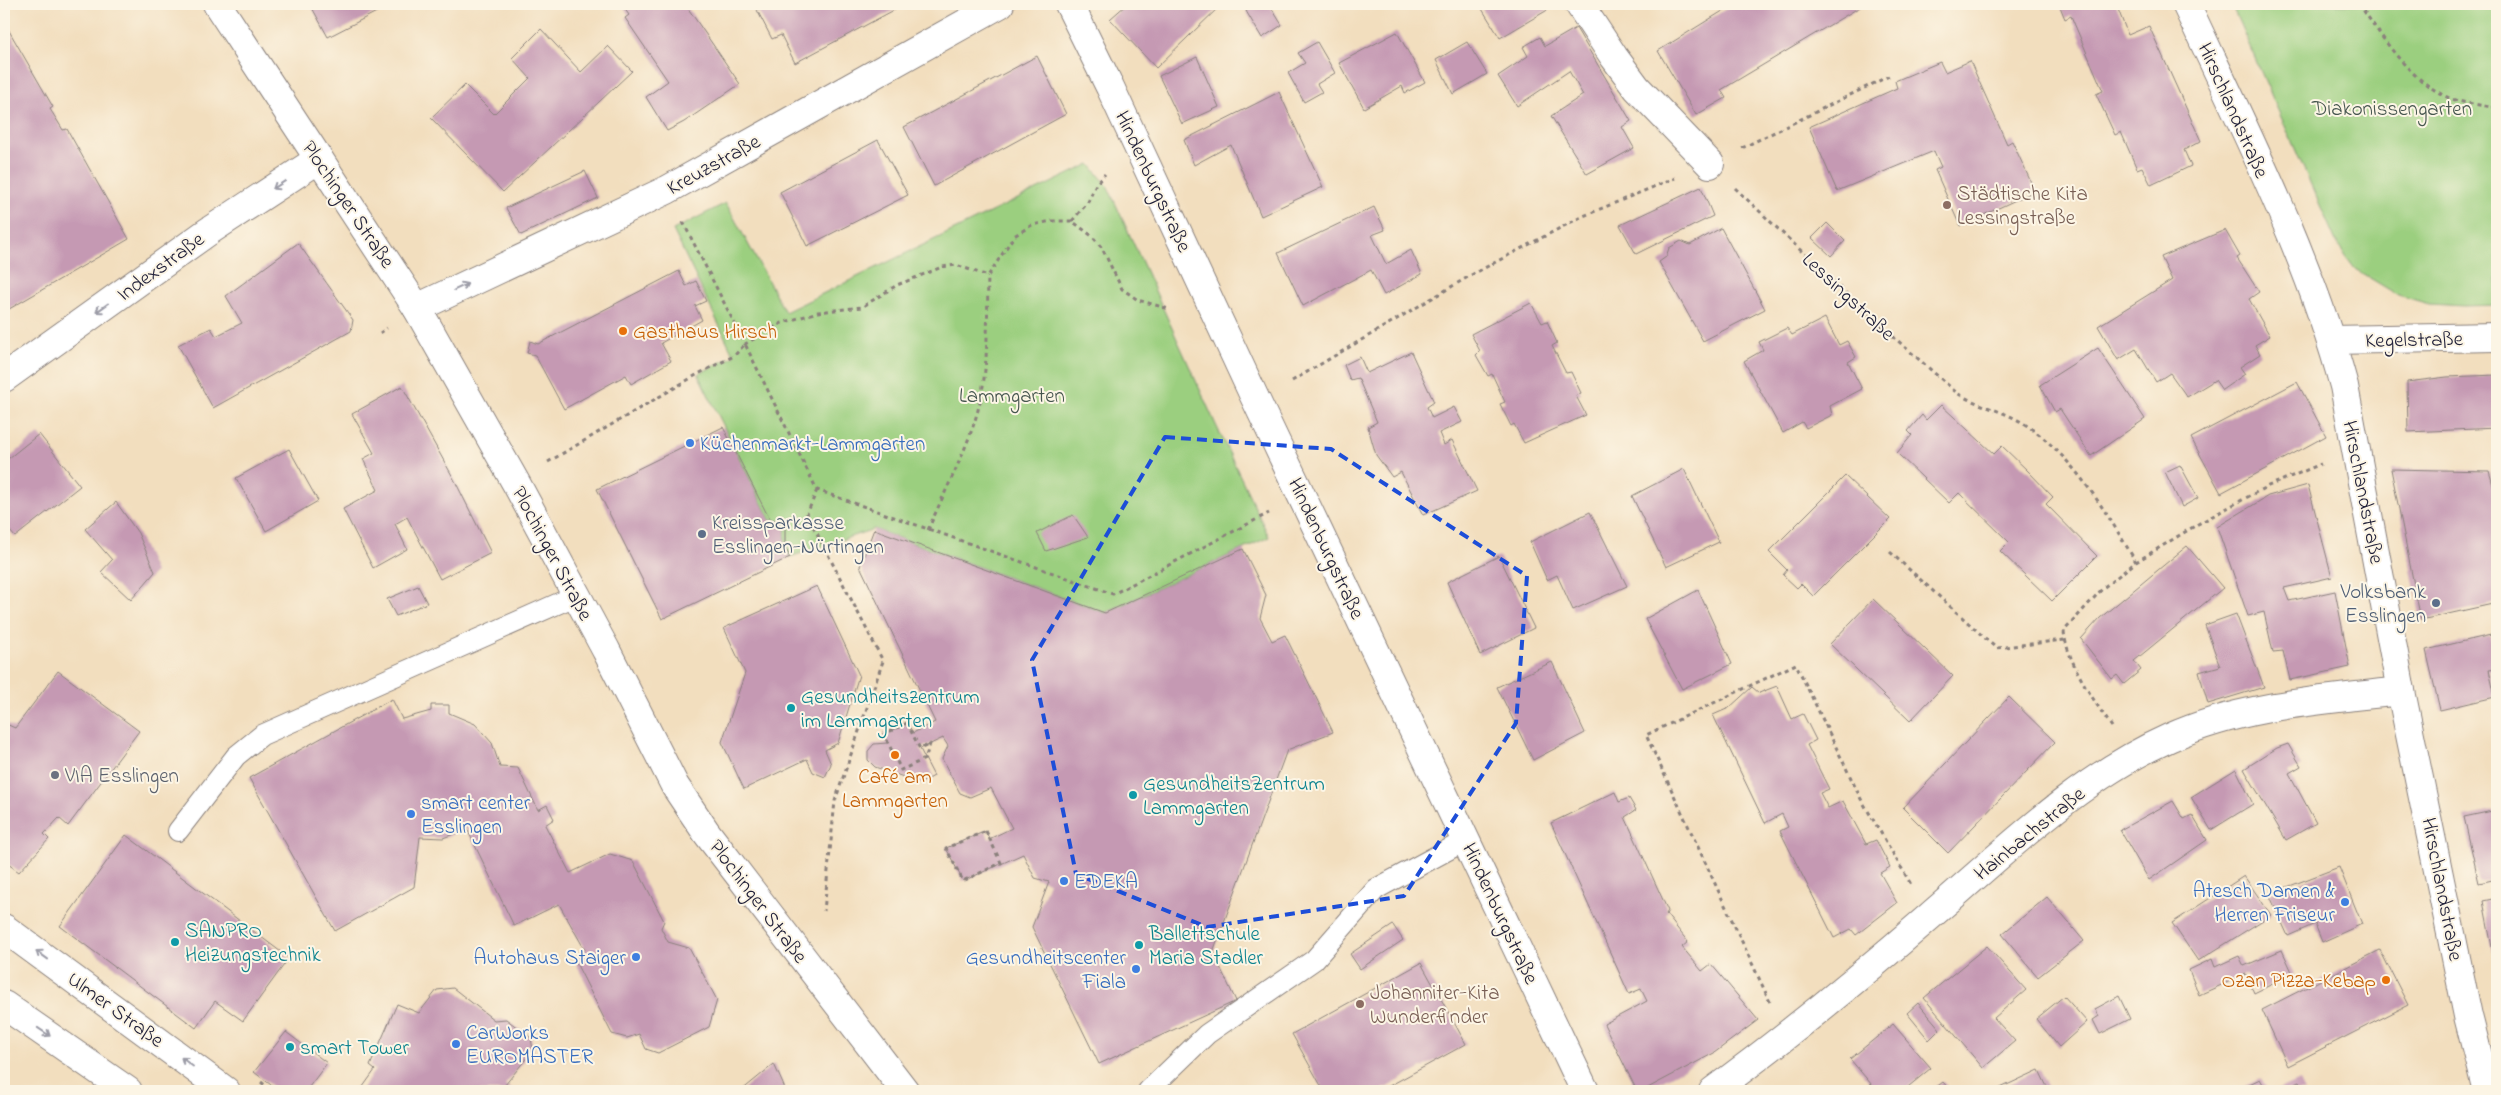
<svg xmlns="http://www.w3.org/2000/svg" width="2501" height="1095" viewBox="0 0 2501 1095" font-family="'Indie Flower',sans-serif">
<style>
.green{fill:#9bcf7f;stroke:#5e785d}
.building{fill:#c599b3}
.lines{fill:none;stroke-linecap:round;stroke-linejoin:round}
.service-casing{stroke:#8a807c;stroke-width:22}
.minor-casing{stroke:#8a807c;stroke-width:30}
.tertiary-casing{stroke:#8a807c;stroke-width:30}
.secondary-casing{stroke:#8a807c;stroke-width:30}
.path{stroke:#8a807c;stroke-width:3;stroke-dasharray:4 4;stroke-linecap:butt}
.service{stroke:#fff;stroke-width:20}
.minor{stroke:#fff;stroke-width:28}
.tertiary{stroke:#fff;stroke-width:28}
.secondary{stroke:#fff;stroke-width:28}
.oneway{stroke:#9c9ca7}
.marked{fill:none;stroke:#1d4ed8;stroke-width:4;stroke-dasharray:10 6;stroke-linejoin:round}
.education-dot{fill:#8d6e63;stroke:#fcf5e5;stroke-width:2}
.food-dot{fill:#e8710a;stroke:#fcf5e5;stroke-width:2}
.shop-dot{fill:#3f7fe0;stroke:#fcf5e5;stroke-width:2}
.service-dot{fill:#5c6f8a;stroke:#fcf5e5;stroke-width:2}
.culture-dot{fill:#0f9aa8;stroke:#fcf5e5;stroke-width:2}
.worship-dot{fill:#6b7280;stroke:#fcf5e5;stroke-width:2}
.labels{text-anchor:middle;stroke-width:4;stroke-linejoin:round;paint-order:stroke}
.park-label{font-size:21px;fill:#46564f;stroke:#fcf5e5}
.street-label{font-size:21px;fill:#22223b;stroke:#fcf5e5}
.education-label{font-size:21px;fill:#785e54;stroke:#fcf5e5;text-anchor:start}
.food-label{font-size:21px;fill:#c56008;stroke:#fcf5e5;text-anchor:start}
.shop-label{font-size:21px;fill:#366cbe;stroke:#fcf5e5;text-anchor:start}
.service-label{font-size:21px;fill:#4e5e75;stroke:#fcf5e5;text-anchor:start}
.culture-label{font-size:21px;fill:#0d838f;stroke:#fcf5e5;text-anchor:start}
.worship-label{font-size:21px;fill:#5b616d;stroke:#fcf5e5;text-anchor:start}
</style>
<rect width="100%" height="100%" fill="#fcf5e5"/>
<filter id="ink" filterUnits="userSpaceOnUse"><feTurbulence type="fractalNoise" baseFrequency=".02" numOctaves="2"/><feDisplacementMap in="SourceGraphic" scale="10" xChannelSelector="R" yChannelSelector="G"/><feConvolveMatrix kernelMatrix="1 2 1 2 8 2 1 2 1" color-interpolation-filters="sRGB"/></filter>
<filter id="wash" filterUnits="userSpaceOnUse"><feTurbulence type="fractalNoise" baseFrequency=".0096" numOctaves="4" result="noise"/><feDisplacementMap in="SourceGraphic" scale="20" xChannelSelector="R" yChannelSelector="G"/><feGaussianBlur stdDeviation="1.12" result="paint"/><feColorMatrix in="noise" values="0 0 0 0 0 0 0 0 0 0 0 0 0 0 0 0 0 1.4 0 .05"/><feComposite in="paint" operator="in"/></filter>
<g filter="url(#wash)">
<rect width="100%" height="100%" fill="#f2debe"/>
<path class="green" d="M2231,4H2497V305L2464,306L2429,304L2398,295L2355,269L2338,246Z
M1090,164L1107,185L1216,425L1269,537L1105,613L874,529L790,557L785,547V522L770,520L698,374L734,356L673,230L726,203L785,312Z"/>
<g id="blocks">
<path class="building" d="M310,4H392L328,37Z
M621,4H685L740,84L684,122L667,131L646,97L668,81L625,18L629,15Z
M768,4H893L896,9L795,63L781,35L772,39L757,10Z
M1127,4H1222L1156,68L1110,19Z
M1258,4H1269L1282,25L1262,38L1246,11Z
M1479,4H1555L1556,5L1500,38Z
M1734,4H1865L1721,90L1726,98L1696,115L1658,51Z
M2059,4H2116L2128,35L2149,26L2201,141L2184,150L2191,166L2151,185L2142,167L2137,169L2121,132L2115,135L2096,94L2103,91L2071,16L2065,19Z
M4,22L53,107L50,109L63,130L67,129L129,239L4,312Z
M1576,28L1631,121L1622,127L1634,148L1587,174L1551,116L1583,95L1569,71L1517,106L1498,76L1528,56L1523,47L1540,37L1545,46Z
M541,29L581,72L608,46L632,71L503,192L431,118L465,85L494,114L530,78L512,58Z
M1397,32L1425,82L1405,93L1402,86L1364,108L1339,63Z
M1317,42L1335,73L1317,84L1322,92L1304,102L1288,73L1305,63L1298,53Z
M1467,42L1487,74L1453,94L1436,60Z
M1037,56L1066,114L934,186L904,127Z
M1197,57L1219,107L1182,124L1159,76Z
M1970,61L2007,144L2012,141L2035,191L1960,226L1935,170L1941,167L1934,151L1837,191L1809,127L1897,88L1895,81L1940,62L1945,72Z
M1279,92L1323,187L1261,216L1231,145L1194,165L1184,140Z
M878,140L908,195L807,246L780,192Z
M585,171L598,198L521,235L506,208Z
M1701,187L1713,216L1636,254L1620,225Z
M1374,207L1385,230L1372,235L1386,264L1411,250L1422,274L1384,295L1371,270L1303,306L1278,253Z
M1827,223L1845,241L1831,256L1812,238Z
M1721,228L1765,309L1703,341L1659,262L1666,257L1669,248L1681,241L1690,245Z
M2225,230L2240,256L2237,258L2259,292L2249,299L2270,336L2255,345L2260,354L2240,367L2245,374L2222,390L2215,380L2187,397L2170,373L2156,382L2136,349L2118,360L2098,326L2172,280L2161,257Z
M298,243L353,320L351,331L213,408L178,345L211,328L216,336L242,323L226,296Z
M679,271L686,286L696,281L706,301L695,306L702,320L661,343L671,361L631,384L626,375L564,409L535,355L527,353L530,341L538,344Z
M1531,303L1542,323L1547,321L1557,343L1552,346L1566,373L1571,372L1581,393L1576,396L1586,415L1524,443L1514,424L1511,426L1500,404L1505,402L1492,374L1488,376L1476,355L1480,351L1471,334Z
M1825,318L1839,345L1847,341L1856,357L1848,362L1862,389L1830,406L1832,415L1806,428L1802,422L1783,433L1744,361L1763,350L1759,342L1787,328L1792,335Z
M2098,348L2145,419L2091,456L2060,409L2055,412L2040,385Z
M1411,352L1434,402L1427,407L1432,418L1454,407L1462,422L1439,433L1444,445L1452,440L1477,491L1423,515L1401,472L1392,477L1376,455L1368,427L1377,422L1358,378L1350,380L1344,365L1360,357L1367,373Z
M2497,375V428L2408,432L2407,382L2447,377Z
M2297,382L2326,436L2221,493L2191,438Z
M402,386L454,479L491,553L440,579L407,517L395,524L407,549L373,568L343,509L378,490L363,459L374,453L352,414Z
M1941,405L1994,454L2002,446L2028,471L2053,497L2046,504L2097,556L2052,601L2000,551L2009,542L1959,493L1949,503L1897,453L1912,435L1908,431L1922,415L1926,420Z
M723,427L770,520L785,521V547L790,557L662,619L597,489Z
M39,434L80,486L15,537L4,524V462Z
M289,449L318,501L266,531L236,478Z
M2180,465L2198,498L2182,507L2165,472Z
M1684,469L1719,542L1666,567L1632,496Z
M2391,469L2489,471L2497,499V603L2421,620Z
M1845,476L1890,519L1813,596L1801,584L1797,588L1783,575L1787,570L1769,552Z
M2308,485L2332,577L2284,588L2289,601L2335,591L2350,667L2290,680L2283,651L2273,652L2264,612L2248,616L2217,527L2268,496Z
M116,502L138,533L155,572L131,600L101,572L112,560L85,529Z
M1590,512L1627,586L1573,610L1557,575L1547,580L1530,542Z
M1073,515L1088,537L1046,551L1037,533Z
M874,529L1105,613L1243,549L1266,595L1260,618L1272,641L1285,635L1333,732L1287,750L1213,952L1236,1001L1099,1064L1032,927L1049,882L1035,878L1023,854L963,881L946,848L986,831L989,839L1012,828L991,788L970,797L960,793L942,759L948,746L943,738L920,749L934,776L921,783L875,767L868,760V751L874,744L887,743L884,734L907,723L913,733L935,722L860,566Z
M2187,546L2223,588L2134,661L2141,670L2124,684L2117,675L2112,679L2081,639L2100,618Z
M1499,556L1534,628L1480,655L1447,582Z
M418,586L427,603L396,616L387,599Z
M817,586L859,675L838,743L825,750L831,764L825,777L813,772L807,759L744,789L722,742L745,673L724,628Z
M1698,590L1732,664L1682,689L1645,619Z
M1873,599L1953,676L1910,721L1830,644Z
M2236,614L2264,687L2208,704L2199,672L2220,666L2205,625Z
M2491,635L2497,662V669L2489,670L2495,697L2440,710L2426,650Z
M1552,662L1585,733L1533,760L1497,687Z
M58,671L139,731L68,826L59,818L44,834L49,839L19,872L4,861V723L15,728Z
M1777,686L1792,719L1803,714L1816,740L1807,745L1829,789L1820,793L1828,808L1843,801L1866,844L1876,840L1890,867L1880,873L1897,903L1856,935L1851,929L1834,938L1780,831L1788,827L1782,814L1765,823L1713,715L1729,708L1752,687L1759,693Z
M2009,697L2055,742L1948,853L1903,808Z
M392,699L402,719L431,711V705H449V713L475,724L492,743L500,767L518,768L538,810L547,805L554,819L545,825L570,873L610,854L633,861L664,921L661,928L668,942L689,948L717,1000L709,1027L658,1053L646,1049L639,1034L627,1038L612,1034L575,961L579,953L585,950L559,904L514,926L467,829L443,838L420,837L414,887L335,931L249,778Z
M2288,744L2301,766L2289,773L2316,823L2286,840L2244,769L2277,748Z
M2236,769L2253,804L2211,830L2191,797Z
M1615,792L1619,802L1629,798L1636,810L1625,817L1668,911L1666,914L1688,942L1682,947L1702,971L1711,964L1758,1020L1714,1053L1642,1091H1637L1604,1024L1647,1001L1641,989L1629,994L1551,823Z
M2173,801L2184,819L2192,815L2207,840L2149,880L2120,830Z
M2497,810V879L2479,883L2464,817Z
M126,835L289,958L243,1021L215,1001L196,1028L60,926Z
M2339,867L2362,924L2322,942L2315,924L2288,936L2269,894Z
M2244,876L2271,915L2198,961L2172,923Z
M2047,897L2084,941L2038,977L2002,934Z
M2497,898V968H2496L2483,901Z
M1393,925L1403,940L1360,969L1350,954Z
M1987,946L2026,990L1994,1018L2015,1041L1983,1068L1924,998Z
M2282,950L2293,974L2254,993L2246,974L2199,995L2189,970L2212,959L2215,967L2239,956L2244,966Z
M2380,950L2408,1005L2288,1066L2262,1010Z
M1421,963L1466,1044L1380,1091H1324L1292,1034Z
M453,988L494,1020L506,1019L531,1038L533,1050L505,1085L513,1091H360L375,1070L370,1066L397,1004L419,1013L437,990Z
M2064,996L2087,1022L2059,1047L2036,1019Z
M2119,996L2130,1019L2100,1034L2093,1020L2099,1016L2095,1009Z
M1918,1003L1940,1029L1929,1040L1907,1013Z
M1893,1024L1931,1068L1903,1091H1877L1850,1059Z
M286,1032L327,1063L306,1091H279L254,1072Z
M774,1064L786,1091H741Z
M2039,1070L2049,1091H1994Z
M2260,1079L2267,1091H2234Z
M2300,1081L2305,1091H2277Z
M1943,1082L1951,1091H1931Z"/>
</g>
</g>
<g filter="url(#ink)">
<use href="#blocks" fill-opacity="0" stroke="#8a807c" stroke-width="1"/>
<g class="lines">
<defs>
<path id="service" d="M178,831L236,756L262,735L575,596
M1148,1091L1207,1034L1314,960L1376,889L1466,840"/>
<path id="minor" d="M1069,4L1110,87L1254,396L1585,1091
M1579,4L1614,57L1637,88L1710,164
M417,308L667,190L1000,4
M2331,340L2497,337
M4,378L209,231L319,159
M1713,1091C1788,1036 1860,977 1930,916C2005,852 2077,779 2169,738C2242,705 2323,700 2401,691"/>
<path id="tertiary" d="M217,4L417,308L516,483L606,650L675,786L706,832L905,1091
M2186,4C2243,126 2309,256 2344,386L2401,691L2468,1016L2487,1091"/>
<path id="secondary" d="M4,928L226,1091
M4,1005L128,1091"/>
</defs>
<use href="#service" class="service-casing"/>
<use href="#minor" class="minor-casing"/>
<use href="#tertiary" class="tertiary-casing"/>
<use href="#secondary" class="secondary-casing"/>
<path class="path" d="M2359,4C2383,38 2406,76 2445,96C2458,103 2477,104 2490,107L2497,106
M1742,148L1889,76
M1735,188L1872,318L1957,393C1978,406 2002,410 2023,423C2073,455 2106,512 2136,562
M1072,221L1088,202L1096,184L1105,174
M683,222L745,344L782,323L818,312L862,307L897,285L942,267L956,265L988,276L1014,236L1032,225L1052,221H1072L1092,236L1102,248L1122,289L1138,300L1169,309
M380,333L387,328
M1292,381L1473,274L1581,217L1675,178
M548,462L698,374L734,356L745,344L817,490L1113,594L1269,513
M817,490L807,514L883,661L835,801L824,911
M928,530C945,490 969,447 979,406C989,366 987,316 988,276
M1890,552L1996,648L2064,640
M907,723L920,749L930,744L925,759L901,770L884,734Z
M2112,727C2095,702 2066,661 2064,631L2103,588L2136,562L2198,524L2266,487L2321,464
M986,831L1001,863L963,881L946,848Z
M1770,1002L1646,735L1796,664L1861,799L1912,886
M261,1082L272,1091"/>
<use href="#service" class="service"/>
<use href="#minor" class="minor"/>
<use href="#tertiary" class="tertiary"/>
<use href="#secondary" class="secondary"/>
</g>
<defs><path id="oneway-shaft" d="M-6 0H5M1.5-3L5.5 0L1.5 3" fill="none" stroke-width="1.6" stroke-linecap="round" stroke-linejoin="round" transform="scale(1.25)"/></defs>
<g class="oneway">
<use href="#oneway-shaft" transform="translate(279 185) rotate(147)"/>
<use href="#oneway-shaft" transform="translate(461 287) rotate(-25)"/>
<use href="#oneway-shaft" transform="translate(102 308) rotate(144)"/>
<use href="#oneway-shaft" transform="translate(42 955) rotate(-144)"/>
<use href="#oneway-shaft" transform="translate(44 1032) rotate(34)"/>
<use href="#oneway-shaft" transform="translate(187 1062) rotate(-143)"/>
</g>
</g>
<path class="marked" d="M1165,437L1331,449L1527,576L1516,723L1404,896L1207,927L1076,874L1032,660Z"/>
<g class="education-dot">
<circle cx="1947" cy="205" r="5"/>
<circle cx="1360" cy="1004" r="5"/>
</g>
<g class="food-dot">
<circle cx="623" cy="331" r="5"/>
<circle cx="895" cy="755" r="5"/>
<circle cx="2386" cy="980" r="5"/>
</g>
<g class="shop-dot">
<circle cx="690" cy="443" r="5"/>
<circle cx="411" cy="814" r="5"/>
<circle cx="1064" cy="881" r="5"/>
<circle cx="2345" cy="902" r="5"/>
<circle cx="636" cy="957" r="5"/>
<circle cx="1136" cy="969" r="5"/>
<circle cx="456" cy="1044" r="5"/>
</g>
<g class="service-dot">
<circle cx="702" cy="534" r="5"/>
<circle cx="2436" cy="603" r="5"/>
</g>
<g class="culture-dot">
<circle cx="791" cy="708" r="5"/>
<circle cx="1133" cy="795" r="5"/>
<circle cx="175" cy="942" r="5"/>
<circle cx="1139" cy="945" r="5"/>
<circle cx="290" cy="1047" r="5"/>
</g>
<circle class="worship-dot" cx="55" cy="775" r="5"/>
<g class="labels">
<g class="park-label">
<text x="2392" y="115">Diakonissengarten</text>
<text x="1012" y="402">Lammgarten</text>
</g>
<g class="street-label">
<text transform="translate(2234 110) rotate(66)" y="7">Hirschlandstraße</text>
<text transform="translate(713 164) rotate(-29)" y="7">Kreuzstraße</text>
<text transform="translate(1154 181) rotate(65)" y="7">Hindenburgstraße</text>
<text transform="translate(349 204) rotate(56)" y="7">Plochinger Straße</text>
<text transform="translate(160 266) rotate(-36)" y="7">Indexstraße</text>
<text transform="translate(1849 296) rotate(43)" y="7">Lessingstraße</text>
<text transform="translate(2414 339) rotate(-1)" y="7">Kegelstraße</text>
<text transform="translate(2364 492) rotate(79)" y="7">Hirschlandstraße</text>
<text transform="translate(1327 548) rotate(65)" y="7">Hindenburgstraße</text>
<text transform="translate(553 553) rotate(62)" y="7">Plochinger Straße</text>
<text transform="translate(2029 833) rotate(-39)" y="7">Hainbachstraße</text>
<text transform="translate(2443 889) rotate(79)" y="7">Hirschlandstraße</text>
<text transform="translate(759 901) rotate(53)" y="7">Plochinger Straße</text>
<text transform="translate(1501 913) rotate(65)" y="7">Hindenburgstraße</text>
<text transform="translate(116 1009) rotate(36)" y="7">Ulmer Straße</text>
</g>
<g class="education-label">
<text x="1957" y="200">Städtische Kita<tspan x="1957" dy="24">Lessingstraße</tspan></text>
<text x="1370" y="999">Johanniter-Kita<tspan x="1370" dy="24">Wunderfinder</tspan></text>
</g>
<g class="food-label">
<text x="633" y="338">Gasthaus Hirsch</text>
<text x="895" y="783" text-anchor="middle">Café am<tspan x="895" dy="24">Lammgarten</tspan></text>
<text x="2376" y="987" text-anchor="end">Ozan Pizza-Kebap</text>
</g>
<g class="shop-label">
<text x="700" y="450">Küchenmarkt-Lammgarten</text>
<text x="421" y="809">smart center<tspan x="421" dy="24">Esslingen</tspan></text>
<text x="1074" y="888">EDEKA</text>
<text x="2335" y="897" text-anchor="end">Atesch Damen &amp;<tspan x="2335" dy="24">Herren Friseur</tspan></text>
<text x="626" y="964" text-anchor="end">Autohaus Staiger</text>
<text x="1126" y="964" text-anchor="end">Gesundheitscenter<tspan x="1126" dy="24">Fiala</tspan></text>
<text x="466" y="1039">CarWorks<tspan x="466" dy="24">EUROMASTER</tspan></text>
</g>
<g class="service-label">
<text x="712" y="529">Kreissparkasse<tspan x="712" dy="24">Esslingen-Nürtingen</tspan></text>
<text x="2426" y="598" text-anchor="end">Volksbank<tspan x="2426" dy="24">Esslingen</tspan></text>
</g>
<g class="culture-label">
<text x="801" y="703">Gesundheitszentrum<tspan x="801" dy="24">im Lammgarten</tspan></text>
<text x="1143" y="790">GesundheitsZentrum<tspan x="1143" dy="24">Lammgarten</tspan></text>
<text x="185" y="937">SANPRO<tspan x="185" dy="24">Heizungstechnik</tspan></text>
<text x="1149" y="940">Ballettschule<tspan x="1149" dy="24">Maria Stadler</tspan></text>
<text x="300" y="1054">smart Tower</text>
</g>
<g class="worship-label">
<text x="65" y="782">VIA Esslingen</text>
</g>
</g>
<rect width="2501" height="1095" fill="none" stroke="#fcf5e5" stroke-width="20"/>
</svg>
